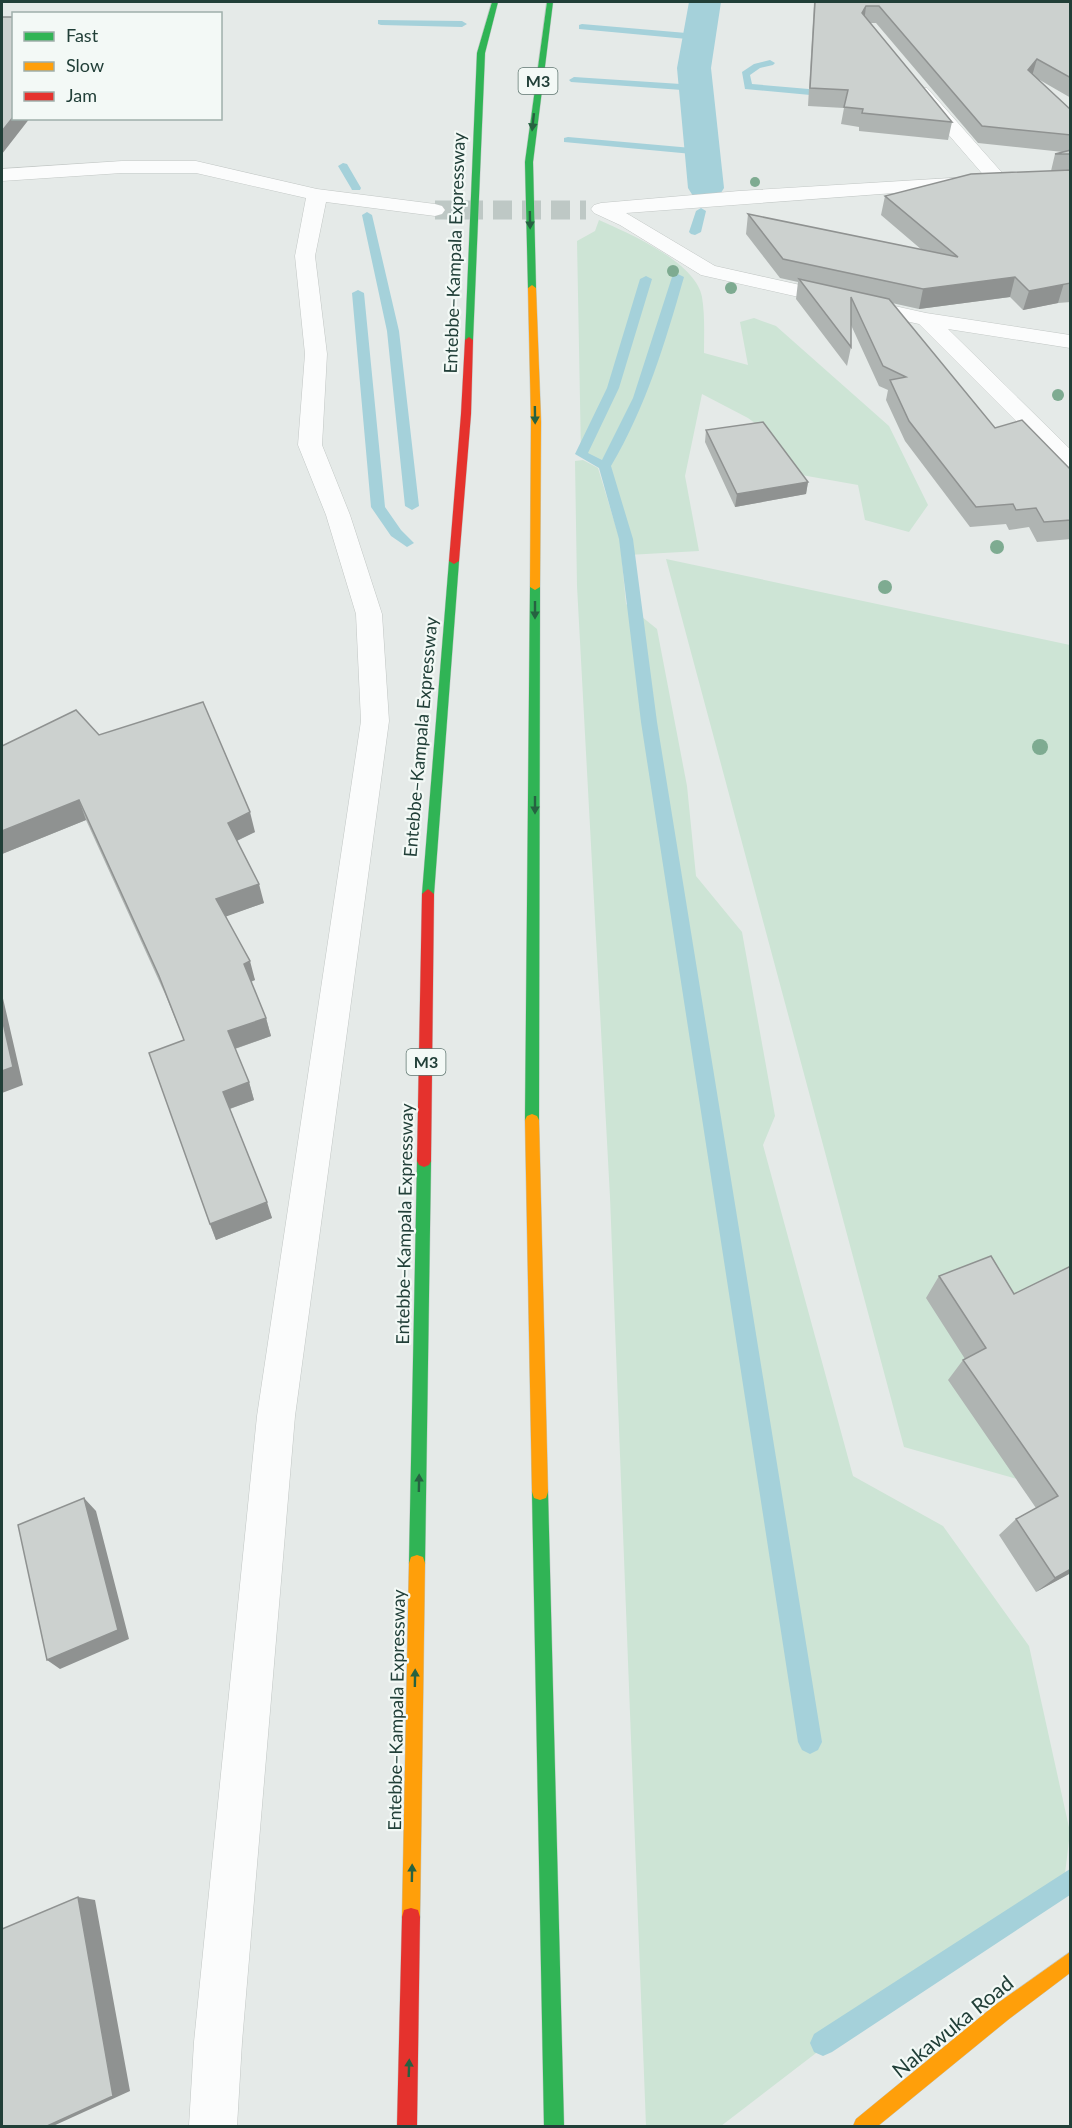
<svg xmlns="http://www.w3.org/2000/svg" width="1072" height="2128" viewBox="0 0 1072 2128" font-family="Lato,sans-serif">
<style>
.green{fill:#cde4d5}
.lines{fill:none;stroke-linecap:round;stroke-linejoin:round}
.stream{fill:#a5d1da;fill-rule:evenodd}
.canal{fill:#a5d1da;fill-rule:evenodd}
.street-tunnel{stroke:#bec8c5;stroke-width:19;stroke-dasharray:19 10;stroke-linecap:butt}
.street-casing{stroke:#c2c7c5;stroke-width:1}
.fast-casing{stroke:#c0c8c5;stroke-width:1}
.slow-casing{stroke:#c0c8c5;stroke-width:1}
.jam-casing{stroke:#c0c8c5;stroke-width:1}
.street{fill:#fbfcfc;fill-rule:evenodd}
.fast{fill:#30b455;fill-rule:evenodd}
.slow{fill:#ff9f0a;fill-rule:evenodd}
.jam{fill:#e5322d;fill-rule:evenodd}
.tree{fill:#7eab91}
.wall{fill:#afb4b2}
.shaded-wall{fill:#8f9291}
.building{fill:#ccd1cf;stroke:#8f9291;stroke-width:1.5}
.oneway{fill:#266241}
.labels{text-anchor:middle;stroke-width:4.5;stroke-linejoin:round;paint-order:stroke}
.shield{fill:#f3f9f6;stroke:#607771;stroke-width:1.5}
.shield-label{font-size:16px;font-weight:bold;fill:#213f38}
.street-label{font-size:18px;fill:#213f38;stroke:#f3f9f6}
.near-street-label{font-size:21px;fill:#213f38;stroke:#f3f9f6}
</style>
<rect width="100%" height="100%" fill="#e5eae8"/>
<path class="green" d="M599,220C628,233 696,262 702,297C705,315 704,335 704,353L748,365L740,322L754,318L776,326L889,426L928,505L909,532L865,520L858,485L756,467L770,434L748,418L702,394L685,476L699,551L628,555L626,539L605,466L581,454L577,241L595,231Z
M583,460L598,468L620,540L626,604L657,629L687,786L696,876L742,932L775,1116L763,1145L853,1476L943,1526L1029,1646L1070,1832L1064,1882L863,2017L721,2126H646L610,1197L577,586L575,461Z
M666,559L1070,645V1494L904,1447Z"/>
<g class="lines">
<path class="stream" d="M378,20L462,21L467,24L462,27L381,25L378,24Z
M582,24L698,34L703,37L698,40L579,29V25Z
M770,60L775,63L773,65L760,68L750,75L752,84L832,91L837,94L832,97L745,89L742,72L754,64Z
M574,77L696,85L701,88L696,91L571,82L569,80Z
M568,137L703,149L708,152L703,155L564,142V138Z
M343,163L347,164L361,188L360,190H352L351,188L338,166Z
M701,208L706,211L701,232L695,235L691,234L689,232L696,211Z
M367,212L372,215L399,331L419,506L412,510L405,506L387,331L362,215Z
M678,274L684,277C665,343 646,407 611,466L633,539L657,722L822,1742L818,1750L810,1754L802,1750L798,1742L641,722L619,539L599,468L575,454L607,388L640,279L646,276L652,279L619,388L588,453L602,460L633,398L672,277Z
M358,290L364,293L385,507L401,530L414,543L407,547L391,536L371,507L352,293Z
M1070,1869V1895L832,2052L823,2056L814,2052L810,2043L814,2034Z"/>
<path class="canal" d="M689,2H721L711,68L724,188L719,196L706,199L693,196L688,188L677,68Z"/>
<path class="street-tunnel" d="M435,210H586"/>
<defs>
<path id="street" d="M921,87L927,88L1005,176L1070,175V187L993,186L915,96L912,92L915,88Z
M122,161H196L317,189L435,204L442,206L445,210L442,214L435,216L326,202L315,256L327,354L322,445L350,515L382,614L389,721L295,1416L242,2042L237,2126H189L194,2042L257,1416L361,721L356,614L326,515L298,445L305,354L295,256L306,198L196,173H122L2,181V169Z
M968,177L975,179L978,183L975,187L626,213L715,266L926,313L1070,335V348L948,329L1070,449V469L1062,467L919,324L701,275L620,225L594,213L591,209L594,205L601,203L739,191Z"/>
<path id="fast" d="M492,2H498L485,53L473,340L469,343L465,340L477,53Z
M547,2H553L533,162L536,288L532,291L528,288L525,162Z
M454,558L459,561L434,894L428,899L422,894L449,561Z
M535,584L540,587L539,1120L537,1124L532,1126L527,1124L525,1120L530,587Z
M424,1155L429,1157L431,1161L425,1563L423,1569L417,1571L411,1569L409,1563L417,1161L419,1157Z
M540,1484L546,1486L548,1492L564,2126H544L532,1492L534,1486Z"/>
<path id="slow" d="M532,285L536,288L541,422L540,587L535,590L530,587L531,422L528,288Z
M532,1114L537,1116L539,1120L548,1492L546,1498L540,1500L534,1498L532,1492L525,1120L527,1116Z
M417,1555L423,1557L425,1563L420,1917L418,1924L411,1926L404,1924L402,1917L409,1563L411,1557Z
M1070,1952V1973L1009,2019L878,2126H853L856,2119L995,2005Z"/>
<path id="jam" d="M469,337L473,340L471,414L459,561L454,564L449,561L461,414L465,340Z
M428,889L434,894L431,1161L429,1165L424,1167L419,1165L417,1161L422,894Z
M411,1908L418,1910L420,1917L417,2126H397L402,1917L404,1910Z"/>
</defs>
<use href="#street" class="street-casing"/>
<use href="#fast" class="fast-casing"/>
<use href="#slow" class="slow-casing"/>
<use href="#jam" class="jam-casing"/>
<use href="#street" class="street"/>
<use href="#fast" class="fast"/>
<use href="#slow" class="slow"/>
<use href="#jam" class="jam"/>
</g>
<g class="tree">
<circle cx="755" cy="182" r="5"/>
<circle cx="673" cy="271" r="6"/>
<circle cx="731" cy="288" r="6"/>
<circle cx="1058" cy="395" r="6"/>
<circle cx="997" cy="547" r="7"/>
<circle cx="885" cy="587" r="7"/>
<circle cx="1040" cy="747" r="8"/>
</g>
<path class="wall" d="M814,2H1071V98L1038,79L1071,110V302L1058,303L1023,310L1010,297L919,309L892,303L995,428L1071,470V539L1037,542L1029,527L1009,530L1006,524L970,527L905,441L886,400L888,390L879,386L851,325V347L847,366L796,299L798,282L780,278L746,234L748,214L922,250L881,215L885,196L1051,171L1055,154L1063,152L978,143L876,23H870L952,122L948,140L859,131V127L841,124L844,108L808,106Z
M706,430L808,482L806,494L735,507L705,442Z
M99,735L255,832L237,841L264,903L226,916L255,980L251,982L266,1018L271,1036L235,1049L249,1082L254,1100L230,1109L272,1218L216,1240L210,1224L184,1040L165,994L86,820L2,854Z
M1071,1266V1575L1070,1573L1036,1592L999,1535L1016,1519L1036,1508L948,1380L963,1360L965,1359L926,1298L939,1276L1014,1294Z"/>
<path class="shaded-wall" d="M866,6L864,23L862,13Z
M1037,59L1032,76L1028,70Z
M14,116V118H30L2,154V131Z
M1015,277L1010,297L919,309L923,289Z
M1064,283L1058,303L1023,310L1029,291Z
M808,482L806,494L735,507L737,494Z
M79,800L86,820L2,854V831Z
M250,812L255,832L234,842L228,823Z
M259,884L264,903L222,918L216,899Z
M250,961L255,980L249,982L244,964Z
M2,994L23,1085L2,1093Z
M266,1018L271,1036L234,1049L228,1031Z
M249,1082L254,1100L229,1109L223,1092Z
M267,1202L272,1218L216,1240L210,1224Z
M84,1498L96,1511L129,1639L60,1669L47,1660Z
M1071,1569V1573L1036,1592L1055,1578Z
M78,1897L95,1900L130,2091L51,2127H45Z"/>
<path class="building" d="M815,2H1071V78L1037,59L1028,70L1071,110V135L982,126L879,6H866L862,13L952,122L862,113L863,109L844,107L848,90L810,88Z
M2,17H14V116L2,131Z
M1071,150V154H1055Z
M1071,170V283L1029,291L1015,277L923,289L783,259L748,214L958,257L885,196L971,174Z
M799,279L889,299L995,428L1022,420L1071,470V520L1044,522L1036,508L1016,510L1013,504L976,507L909,421L890,380L906,377L883,366L851,297V347Z
M763,422L808,482L737,494L706,430Z
M203,702L250,812L228,823L259,884L216,899L250,961L244,964L266,1018L228,1031L249,1082L223,1092L267,1202L210,1224L149,1053L184,1040L159,976L79,800L2,831V746L76,710L99,735Z
M2,1018L13,1067L2,1071Z
M991,1256L1014,1294L1071,1266V1569L1055,1578L1016,1519L1058,1496L963,1360L986,1348L939,1276Z
M84,1498L118,1630L47,1660L18,1525Z
M78,1897L113,2096L45,2127H2V1929Z"/>
<defs><path id="oneway-solid" d="M-6-.8H1V-3.2L6.5 0L1 3.2V.8H-6Z" transform="scale(1.5)"/></defs>
<g class="oneway">
<use href="#oneway-solid" transform="translate(533 122) rotate(96)"/>
<use href="#oneway-solid" transform="translate(530 220) rotate(89)"/>
<use href="#oneway-solid" transform="translate(535 415) rotate(89)"/>
<use href="#oneway-solid" transform="translate(535 610) rotate(90)"/>
<use href="#oneway-solid" transform="translate(535 805) rotate(90)"/>
<use href="#oneway-solid" transform="translate(419 1483) rotate(-89)"/>
<use href="#oneway-solid" transform="translate(415 1678) rotate(-89)"/>
<use href="#oneway-solid" transform="translate(412 1873) rotate(-89)"/>
<use href="#oneway-solid" transform="translate(409 2068) rotate(-88)"/>
</g>
<g class="labels">
<g class="shield">
<rect x="518.5" y="68" width="39" height="26" rx="4.5"/>
<rect x="406.5" y="1049" width="39" height="26" rx="4.5"/>
</g>
<g class="shield-label">
<text x="538" y="87">M3</text>
<text x="426" y="1068">M3</text>
</g>
<g class="street-label">
<text transform="translate(455 253) rotate(-88)" y="6">Entebbe–Kampala Expressway</text>
<text transform="translate(421 737) rotate(-85)" y="6">Entebbe–Kampala Expressway</text>
<text transform="translate(405 1224) rotate(-89)" y="6">Entebbe–Kampala Expressway</text>
<text transform="translate(397 1710) rotate(-89)" y="6">Entebbe–Kampala Expressway</text>
</g>
<g class="near-street-label">
<text transform="translate(953 2027) rotate(-39)" y="7">Nakawuka Road</text>
</g>
</g>
<rect width="1072" height="2128" fill="none" stroke="#213f38" stroke-width="6"/>
<rect x="12" y="12" width="210" height="108" fill="#f3f9f6" stroke="#9fafaa" stroke-width="1.5"/>
<rect x="24" y="32" width="30" height="9" fill="#30b455" stroke="#9fafaa" stroke-width="1.5"/>
<text x="66" y="42" font-size="18" fill="#213f38">Fast</text>
<rect x="24" y="62" width="30" height="9" fill="#ff9f0a" stroke="#9fafaa" stroke-width="1.5"/>
<text x="66" y="72" font-size="18" fill="#213f38">Slow</text>
<rect x="24" y="92" width="30" height="9" fill="#e5322d" stroke="#9fafaa" stroke-width="1.5"/>
<text x="66" y="102" font-size="18" fill="#213f38">Jam</text>
</svg>
